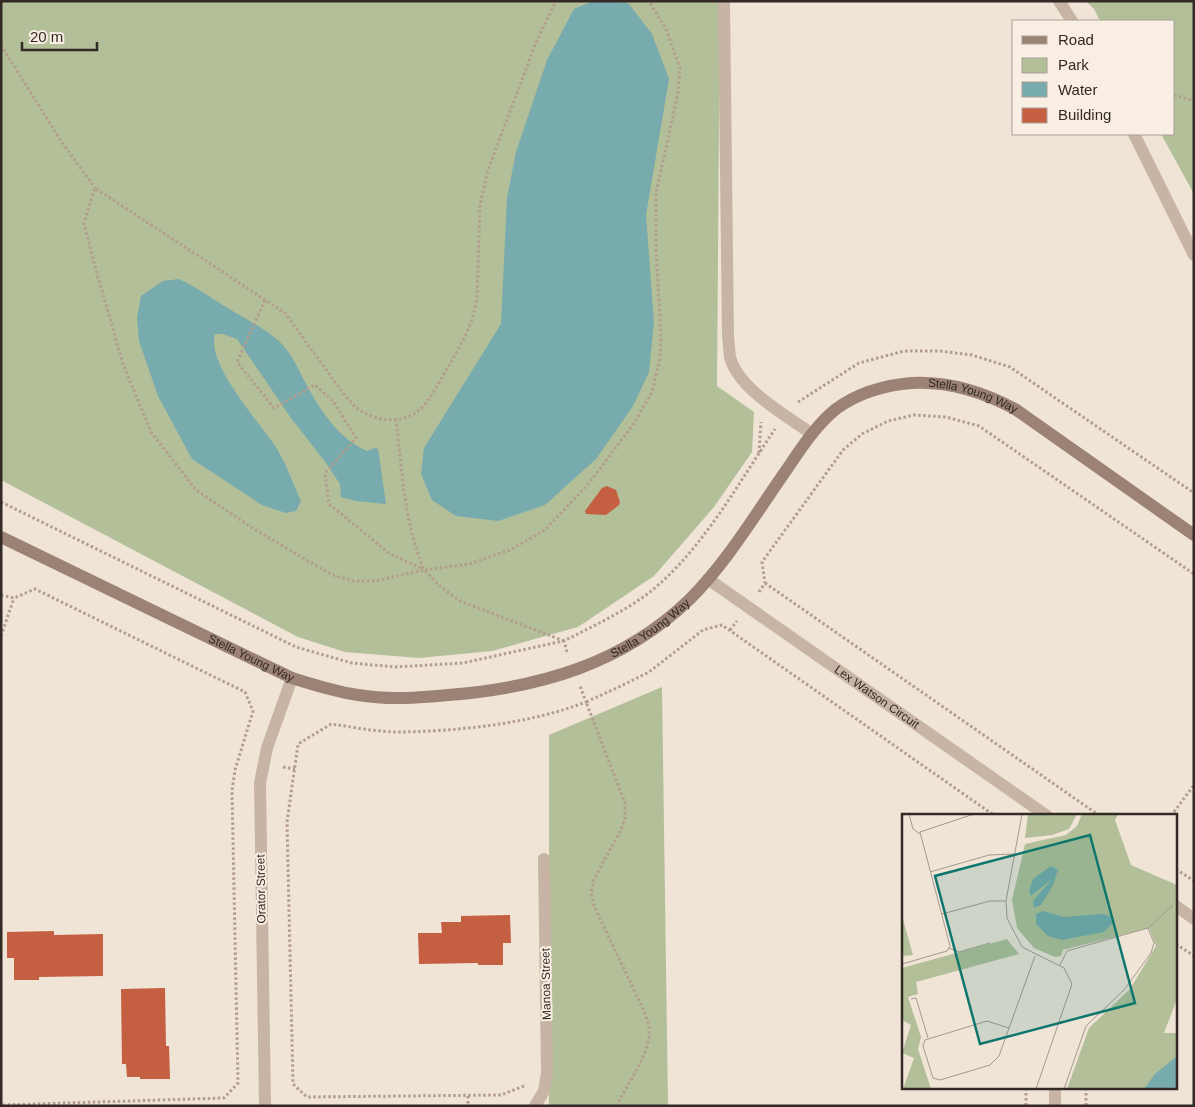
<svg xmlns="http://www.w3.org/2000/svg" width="1195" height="1107" viewBox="0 0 1195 1107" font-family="Helvetica,sans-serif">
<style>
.green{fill:#b2bf98}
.water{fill:#77abad}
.building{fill:#c45f41}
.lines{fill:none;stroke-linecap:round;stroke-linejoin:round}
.path{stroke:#b39d8e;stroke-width:3;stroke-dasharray:2.5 2.5;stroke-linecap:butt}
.lane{stroke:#c8b4a4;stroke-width:12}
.street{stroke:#c8b4a4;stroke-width:12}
.secondary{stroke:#9b8275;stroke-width:12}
.labels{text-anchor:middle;stroke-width:4;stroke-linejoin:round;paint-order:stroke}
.street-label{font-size:12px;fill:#332925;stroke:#f8eee3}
.inset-road{fill:none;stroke:#a49990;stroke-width:1}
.view{fill:#0f766e;fill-opacity:0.15;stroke:#0f766e;stroke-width:2.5}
.inset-edge{fill:none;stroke:#332925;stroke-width:2.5}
</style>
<rect width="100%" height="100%" fill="#f0e4d7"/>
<path class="green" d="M1,1H720L717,386L754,412L752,452L714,507L654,576L578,627L492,651L419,658L345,652L298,637L1,480Z
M1086,1H1194V194L1161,134H1174V21H1100L1094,9Z
M662,687L668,1106H549V735Z"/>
<path class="water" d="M593,1H619L629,4L652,34L669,79L646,215L654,322L649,372L633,406L596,459L545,505L498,521L456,516L432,500L421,474L424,448L501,324L507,198L516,152L547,60L574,9Z
M179,279C198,288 214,300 231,310C247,320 266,329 280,342C292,354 298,369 306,384C320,410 339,439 367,451L375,448L378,449L386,504L356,501L341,497L340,484L326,463L291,418L237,339L223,334H215C206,365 260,422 277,449C287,465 293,484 301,501L296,511L286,513L262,505L192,459L158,396L139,341L137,318L141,296L163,281Z"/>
<path class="building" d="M607,486L616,490L620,502L619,505L606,515L586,514L585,511L602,488Z
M510,915L511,943H503V965H478V963L419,964L418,933H442L441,922H461V916Z
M54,931V935L103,934V976L39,977V980H14V958H7V932Z
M165,988L166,1046H169L170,1079H140V1077H127L126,1064H122L121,989Z"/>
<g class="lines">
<path class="path" d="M1,45L61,141L95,188
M1174,95L1194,101
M265,300L237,362L274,408L315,385L333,401L356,438L325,473L329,504L390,554L423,569
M798,402L859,363L904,351H940L972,355L1010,367L1194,493
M396,419C402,470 404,522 424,570L375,581H354L332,575L254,529L196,490L151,432L123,364L94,263L84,223L95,188L285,313L346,397C350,401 353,405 357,408C373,421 401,425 418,411C431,400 439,382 448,367C461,345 474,323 477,297L480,205L488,170L537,40L556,1
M759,453L761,422
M1,502L296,647L352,663L395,667L463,663L563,641
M765,583L1100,816
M759,592L765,583L762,562L843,450L862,434L888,421L914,415L946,417L979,426L1194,574
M1,595L14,598L35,589L245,692L253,711L235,770L232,791L238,1083L224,1098L3,1105L1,1102
M730,630L737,621
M1,636L14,598
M564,641L460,601L441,587L424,570L469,564L510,550L545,530L590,482L635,422L652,392L660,358L661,338L656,250V193L678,93L680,68L666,29L649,1
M567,652L564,641C593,626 624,612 650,592C703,549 737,485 775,429
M283,767L295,769
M1171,816L1194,785
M1176,869L1194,881
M1176,944L1194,956
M524,1086L501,1095L307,1097L293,1084L287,822L298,744L331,724C353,727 376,732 399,732C461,731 528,724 586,702L580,686
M1026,1088V1106
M1086,1088V1106
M468,1096V1106
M616,1106C626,1087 653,1049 649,1028C649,1023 646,1018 645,1013L594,906L591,892L594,879L621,830L625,818V803L586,702L621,686L649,672L703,630L722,625L995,816"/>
<path class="lane" d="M724,1L728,337C729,343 729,350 730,357C738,389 787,416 812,434
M1059,1L1072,21
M1134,134L1194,255"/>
<g class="street">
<path id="s1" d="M708,579L1047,816"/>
<path d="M1176,906L1194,919"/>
<path d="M1055,1088V1106"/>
<path d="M265,1106L260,783L267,748L292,678"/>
<path d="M535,1106L544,1091L547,1073L544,859"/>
</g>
<path class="secondary" id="s2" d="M1,537L292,678C314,685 336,692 358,695C388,700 418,698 448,695C539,688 623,664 690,599C727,562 755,515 785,472C800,450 815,426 836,409C858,393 886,385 912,383C949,381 983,392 1015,409L1194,535"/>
</g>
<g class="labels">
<g class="street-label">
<text dy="4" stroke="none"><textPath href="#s2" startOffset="1132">Stella Young Way</textPath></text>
<text dy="4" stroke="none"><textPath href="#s2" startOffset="698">Stella Young Way</textPath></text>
<text dy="4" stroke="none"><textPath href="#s2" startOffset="278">Stella Young Way</textPath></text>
<text dy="4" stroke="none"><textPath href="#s1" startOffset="206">Lex Watson Circuit</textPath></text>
<text transform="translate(261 889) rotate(-91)" y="4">Orator Street</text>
<text transform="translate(546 984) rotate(-91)" y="4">Manoa Street</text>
</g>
</g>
<g transform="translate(902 814)">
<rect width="275" height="275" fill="#f0e4d7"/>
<path d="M126,0H175L167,15L150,21L123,24ZM180,0H216L213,6L229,51L275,71V185L262,219H275V275H165L187,214L228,175L254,132L247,114L161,136L159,142L153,143L132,134L115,114L110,86L123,30L164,21L175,12ZM0,102L11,141L0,142ZM105,125L117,140L14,168L16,180L6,183L19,223L16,235L29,275H1L12,244L0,239L9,211L0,206V154Z" fill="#b2bf98"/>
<path d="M149,52L156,56L151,71L139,91L132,94L131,87L150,65L129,82L127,77L131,65ZM141,97L162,103L200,100L208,102L211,109L202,118L160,126L146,122L134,110V100ZM275,242V275H242L253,260Z" fill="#77abad"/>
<path class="inset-road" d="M7,0L11,15L18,20M120,0L104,87L105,104L120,133L162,154L170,170L134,275M28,58L87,41L113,40M40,100L88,87H104M47,134L57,138L88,129M0,150L45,137L48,132L18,18L72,0M158,151L165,137L246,114L271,91M9,185L14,184L26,224M107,214L97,242L88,251L38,266L31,264L21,232L23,226L85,207L107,214L133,142M162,275L184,212L222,176L249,139L252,129L246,114"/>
<path class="view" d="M188,21L233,189L78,230L33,62Z"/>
<rect width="275" height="275" class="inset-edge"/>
</g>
<rect width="1195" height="1107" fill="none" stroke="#332925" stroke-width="5"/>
<rect x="1012" y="20" width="162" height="115" fill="#f8eee3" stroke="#a99f97"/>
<rect x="1022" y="36" width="25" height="8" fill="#9b8275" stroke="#a99f97"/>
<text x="1058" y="45" font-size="15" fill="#332925">Road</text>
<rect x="1022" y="58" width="25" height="15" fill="#b2bf98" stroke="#a99f97"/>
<text x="1058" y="70" font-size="15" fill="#332925">Park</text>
<rect x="1022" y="82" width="25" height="15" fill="#77abad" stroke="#a99f97"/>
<text x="1058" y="95" font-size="15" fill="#332925">Water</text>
<rect x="1022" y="108" width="25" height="15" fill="#c45f41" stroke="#a99f97"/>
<text x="1058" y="120" font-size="15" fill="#332925">Building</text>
<path d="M22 42v8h75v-8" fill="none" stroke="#332925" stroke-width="2.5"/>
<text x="30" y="42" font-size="15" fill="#332925" stroke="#f8eee3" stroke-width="4" paint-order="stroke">20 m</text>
</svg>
